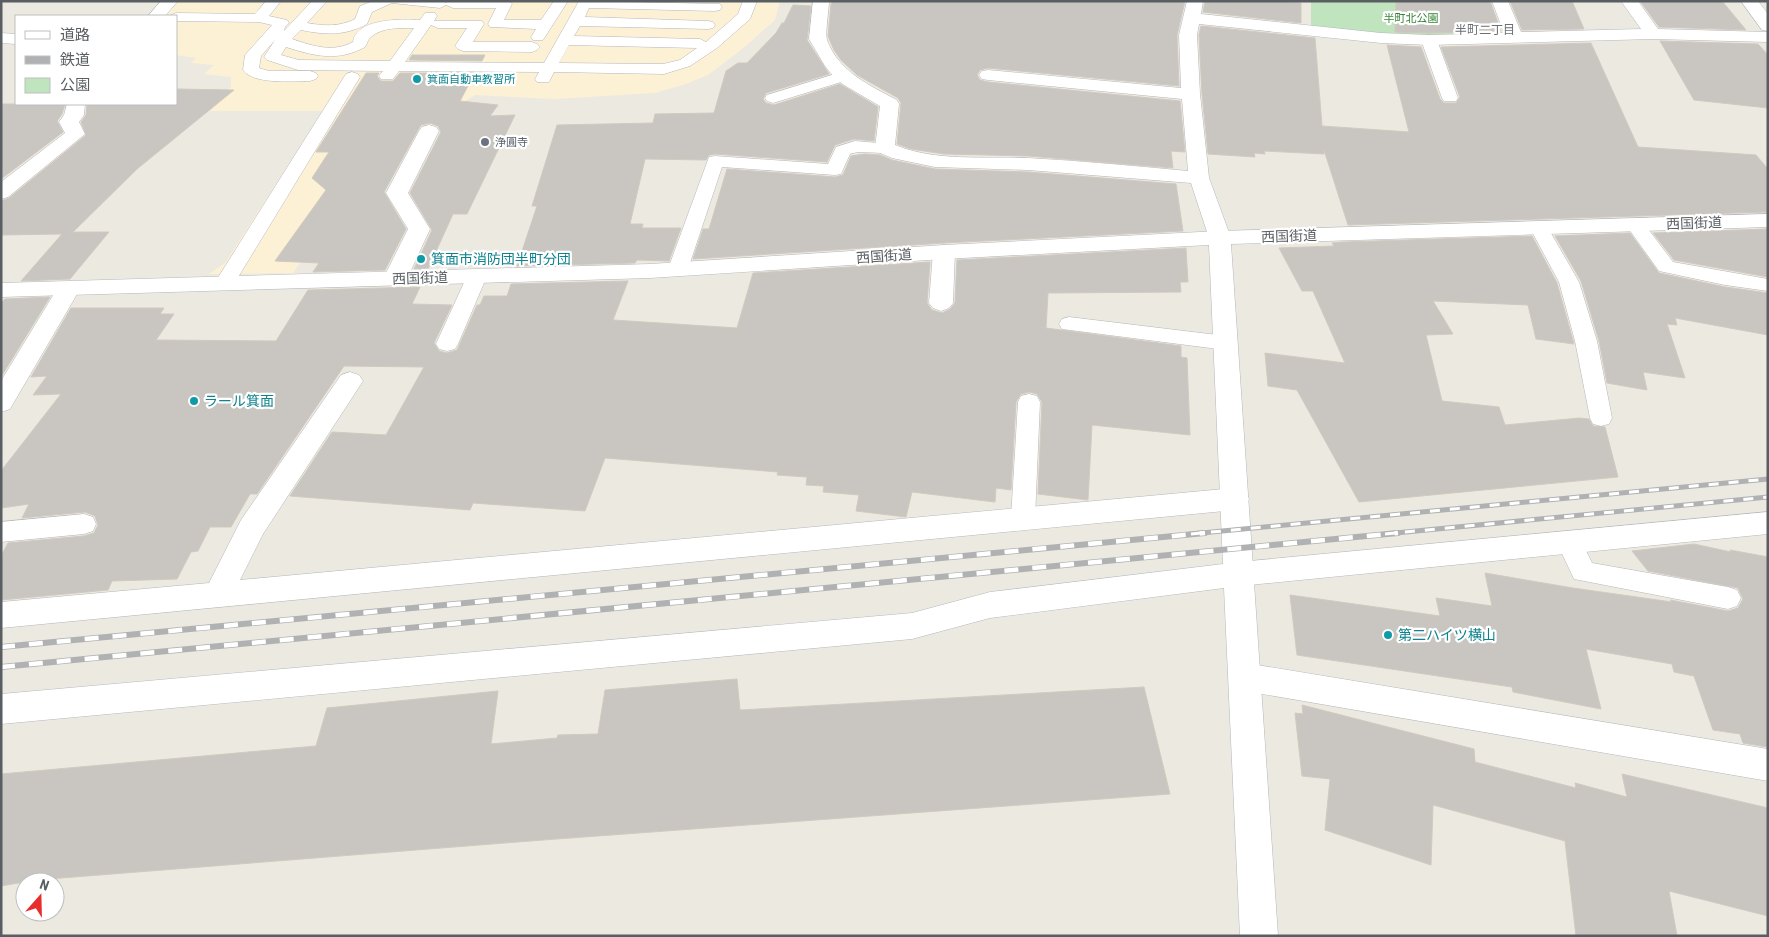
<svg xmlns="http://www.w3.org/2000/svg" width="1769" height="937" viewBox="0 0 1769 937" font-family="'Roboto Condensed','Noto Sans JP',sans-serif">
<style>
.commercial{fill:#fdf1d5}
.green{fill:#c0e4bd}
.building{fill:#c9c5c0;stroke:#d1cabf}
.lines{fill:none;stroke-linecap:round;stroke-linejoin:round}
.lane-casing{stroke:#b4b7bc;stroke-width:1}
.street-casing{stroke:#b4b7bc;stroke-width:1}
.secondary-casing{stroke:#b3b7bc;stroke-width:1}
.lane{fill:#fff;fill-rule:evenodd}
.street{fill:#fff;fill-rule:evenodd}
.secondary{fill:#fff;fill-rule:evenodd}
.rail-far1-casing{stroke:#b0b1b2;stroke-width:5}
.rail-casing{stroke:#b0b1b2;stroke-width:6}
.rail-far1{stroke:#fff;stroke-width:3;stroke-dasharray:10;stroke-linecap:butt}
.rail{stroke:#fff;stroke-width:4.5;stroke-dasharray:14;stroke-linecap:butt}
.culture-dot{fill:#0f9aa8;stroke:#fff;stroke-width:2}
.worship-dot{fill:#6b7280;stroke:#fff;stroke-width:2}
.labels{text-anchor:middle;stroke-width:4.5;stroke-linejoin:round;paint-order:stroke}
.far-park-label{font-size:11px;fill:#378536;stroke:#fff}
.far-culture-label{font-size:11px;fill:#0d838f;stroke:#fff;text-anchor:start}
.far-worship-label{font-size:11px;fill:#5b616d;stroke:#fff;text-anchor:start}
.far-neighbourhood-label{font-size:12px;fill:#6a7074;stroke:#fff}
.street-label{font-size:14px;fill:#595e62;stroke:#fff}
.culture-label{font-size:14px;fill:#0d838f;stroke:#fff;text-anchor:start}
</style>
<rect width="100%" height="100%" fill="#ece9e1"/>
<path class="commercial" d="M178,1H780L775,20L741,50L708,75L686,84L655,93L554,99L475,95L437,119L390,120L353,190L293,273L209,274L225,263L323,111H210L231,87V77L204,74L214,65L191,63L196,58L176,55V16H165Z"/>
<path class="green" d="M1311,1H1449L1464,33L1428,37L1311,27Z"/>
<path class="building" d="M833,1H1185L1177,35L1179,86L988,68L980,70L977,75L980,80L988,82L1180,101L1185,152L1171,151L1173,168L1028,156L944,154L911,149L897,144L901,103L898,98L857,75L841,60L834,50L828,36L831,4Z
M1205,1H1285L1301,3V23L1203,12Z
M1396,1H1490L1501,31L1429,33L1395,32Z
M1510,1H1572L1584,29L1522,30Z
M1640,1H1722L1746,30L1659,27Z
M793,5L811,6L807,40L829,74L766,93L763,99L766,103L774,105L840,84L878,107L874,141L854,139L835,145L827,162L715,154L709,155L706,160L645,159L630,224H643L642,228H681L669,261L637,260L635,263L517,266L537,206H532L557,125L653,123L655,114L714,113L726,71L738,63H747L776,33L782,23H784Z
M1201,26L1315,38L1322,126L1409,132L1387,45L1421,47L1440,99L1444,103H1456L1460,97L1441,47L1591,43L1638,147L1756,155L1768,169V212L1348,225L1324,150V154L1264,151L1265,154L1254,153L1255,157L1208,154L1202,94L1199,35Z
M1660,41L1758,44L1768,55V108L1694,100Z
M412,55H485L482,61L409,60Z
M366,73H379L377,76L381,81H393L400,73H475L460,101L498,105L490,116L515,115L467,214H453L428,269H414L432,230L410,193L441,132L438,126L430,123L421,125L418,130L384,192L406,229L385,270L313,272L319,263L275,261L326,190L312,178L329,152H316Z
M176,89L234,90L137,169L73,232H109L70,279L21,281L62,234L1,235V201L9,198L86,135L81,122L86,115L87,104H176Z
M1,104H65L62,114L57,121L63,132L1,179Z
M865,154L880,155L892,160L935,169L1028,172L1176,184L1183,231L944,243L693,259L703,229H709L727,169L835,177L843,175L851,156Z
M1768,229V277L1674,260L1653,233Z
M1630,233L1659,273L1725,287L1768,293V335L1675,318L1677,325L1667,324L1685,378L1643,372L1647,390L1607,383L1599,341L1581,281L1555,236Z
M1532,236L1557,283L1574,344L1536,339L1528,305L1433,301L1453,334L1426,335L1442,401L1499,407L1505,425L1579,418L1589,419L1593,426L1605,427L1618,477L1359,502L1297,390L1268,386L1265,353L1345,363L1313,291H1302L1279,248L1334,246L1332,243L1342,242Z
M1186,248L1188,282H1180L1181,292L1048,293L1046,328L1181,346V357L1187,358L1190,435L1092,425L1088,500L1038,494L1042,402L1037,394L1029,392L1021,394L1016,402L1011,490L996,488L995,502L912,492L906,517L856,511L859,495L823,492L824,486L806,485L807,477L777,475L778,472L605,458L585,511L473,503L470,510L290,496L332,432L386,435L424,367L344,366L257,494H250L231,527H210L198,551L191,552L177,579L112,581L108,590L1,600V556L8,543L84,536L94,533L98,525L95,516L85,512L22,518L29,504L1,508V471L61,394L33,395L47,376L31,377L71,308H164L160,314H174L156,340L276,341L308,290L420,287L412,304L452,305L434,343L439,351L447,353L457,350L477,305H480L484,296H507L511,284L628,281L613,320L737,328L753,273L930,262L927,303L932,310L942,313L950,309L955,303L957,260Z
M50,297L1,377V303L5,299Z
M1694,544L1731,552L1730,550L1768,557V747L1743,743L1740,734L1713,730L1694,676L1674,672L1672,664L1586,649L1601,709L1513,692L1512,687L1297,655L1290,595L1440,616L1436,598L1492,606L1485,573L1573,588L1672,602L1670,600L1728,611L1738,608L1743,599L1738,588L1648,571L1632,551Z
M737,679L740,710L1144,687L1170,794L543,840L36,880L1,886V774L316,746L327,708L498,691L491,744L557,738L558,735L598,734L605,690Z
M1302,705L1474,749L1475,762L1576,788L1575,783L1627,797L1622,774L1768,808V916L1669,891L1677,936H1576L1565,841L1433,805L1431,865L1325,830L1330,779L1302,776L1295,713L1303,714Z"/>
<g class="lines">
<defs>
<path id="lane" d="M266,1H281L269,16L287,20L289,23L285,27L284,31L312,1H327L307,23C325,26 339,27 355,19L360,6L373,1H445L446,3L448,1H510L512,4L504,20H541L554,1H568L543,40H533L531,37L536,29L490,27L488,24L496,8H453L446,5L440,8L392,3L372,12L367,24C345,36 325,35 301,30L292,39C313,46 332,53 353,42C356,18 402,19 420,20L425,13H435L437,16L434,21H482L484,24L473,42H532L537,44L540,47L537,50L532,52L463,51L458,49L455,46L467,28H438L431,25L405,62L544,63L579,1L720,4L722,7L720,10L715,11L589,8L585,17L708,21L713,22L715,25L713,28L708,29L580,26L574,36L700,39L706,42L738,14L743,1H757L750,19L717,48L690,66L664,74L554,72L549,82H537L535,79L539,72L399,71L393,79H381L379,76L383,71L298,70L267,60L264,57L275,40L261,56L259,68L269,71H310L316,73L318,76L316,79L310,81C293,81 254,85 243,70L245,55L272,25L259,22L176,21V16H169L176,13L255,14ZM414,28L390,61L299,60L281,55L286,47C314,56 338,62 365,47C368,43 367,40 371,37C382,27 400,28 414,28ZM569,45L697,48L680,60L663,64L559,63Z
M1429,35L1434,37L1437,40L1458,98L1456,101H1444L1442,98L1421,40L1424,37Z
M845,71L851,73L853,76L851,79L773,103L767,101L765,98L767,95Z
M352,72L358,74L360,77L234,284L231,288L224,290L217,288L214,284L344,77L346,74Z
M855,141L891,144L894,148L891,152C877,155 863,149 850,154L841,174L835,175L722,167L688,269L685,273L678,275L671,273L668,269L709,157L715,156L828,164L836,147Z
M1635,219L1642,221L1673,262L1768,279V291L1725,285L1659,271L1626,225L1628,221Z
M1539,222L1546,224L1548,228L1579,282L1597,341L1612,418L1609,424L1601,426L1593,424L1590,418L1575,341L1559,282L1530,228L1532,224Z
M477,270L484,272L487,276L458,344L455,349L447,351L439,349L436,344L467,276L470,272Z
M1069,317L1226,336L1233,338L1237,343L1233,348L1226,350L1062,329L1059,324L1062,319Z
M1029,394L1037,396L1040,402L1035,518L1032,525L1023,528L1014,525L1011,518L1018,402L1021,396Z
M84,514L93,517L96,524L93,531L84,534L1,542V522Z
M1570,533L1579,536L1592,563L1728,587L1737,590L1741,598L1737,606L1728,609L1574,579L1557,543L1561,536Z"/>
<path id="street" d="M161,1H178L165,16H148Z
M813,1H829C829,10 825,32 827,40C839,72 869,85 897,100L899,104L895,145C937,162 984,156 1028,158C1081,161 1135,166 1188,171L1182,99L988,80L982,79L979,75L982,71L988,70L1181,88L1179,35L1187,1H1203L1201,14L1381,33L1429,35L1504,33L1492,1H1508L1521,32L1641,29L1621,1H1638L1658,29L1768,32V42L1653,39L1429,45L1381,43L1199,24L1197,35L1200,94L1209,178L1231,238L1228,243L1220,245L1212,243L1209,238L1191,183L1028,170L935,167L892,158L878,152L875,148L880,106L844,85L833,76L825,66L809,39Z
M1741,1H1758L1768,14V31L1762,30Z
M1,33L16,34V44L1,43Z
M67,104H85L84,115L79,122L85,134L8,197L1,199V182L65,133L59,122L64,115Z
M429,125L436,127L439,131L408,193L430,229L407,279L403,284L395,286L387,284L383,279L408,229L386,193L419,131L422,127Z
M944,245L952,247L955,252L953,303L949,308L941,311L933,308L929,303L933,252L936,247Z
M68,282L76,284L80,289L10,409L1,412V381L60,284Z
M350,372L359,375L363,381L263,534L240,580L1235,488L1245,491L1249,499L1245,507L1235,510L1,628V602L209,583L241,520L341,375Z
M1768,512V534L1239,586L1228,583L1224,574L1228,565L1239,562Z
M1245,663L1768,749V781L1245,691L1234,687L1229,677L1234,667Z"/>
<path id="secondary" d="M1768,214V227L1231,244L1278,936H1240L1224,588L990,618L912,639L1,724V694L912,613L990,592L1223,564L1209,245L944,259L650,278L1,297V283L650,264L944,245L1220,231Z"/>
</defs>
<use href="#lane" class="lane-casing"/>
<use href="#street" class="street-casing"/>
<use href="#secondary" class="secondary-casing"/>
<use href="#lane" class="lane"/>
<use href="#street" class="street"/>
<use href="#secondary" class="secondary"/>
<defs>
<path id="rail-far1" d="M1191,534L1768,479
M1385,534L1768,497"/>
<path id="rail" d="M1,647L1205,533
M1,667L1398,533"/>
</defs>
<use href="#rail-far1" class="rail-far1-casing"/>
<use href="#rail" class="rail-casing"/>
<use href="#rail-far1" class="rail-far1"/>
<use href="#rail" class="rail"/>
</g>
<g class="culture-dot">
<circle cx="417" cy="79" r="5"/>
<circle cx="421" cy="259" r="5"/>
<circle cx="194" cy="401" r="5"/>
<circle cx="1388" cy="635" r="5"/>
</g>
<circle class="worship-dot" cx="485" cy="142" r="5"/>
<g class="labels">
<g class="far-park-label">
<text x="1411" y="22">半町北公園</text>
</g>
<g class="far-culture-label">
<text x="427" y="83">箕面自動車教習所</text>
</g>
<g class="far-worship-label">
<text x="495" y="146">浄圓寺</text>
</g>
<g class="far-neighbourhood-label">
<text x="1485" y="34">半町二丁目</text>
</g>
<g class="street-label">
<text transform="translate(1694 223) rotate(-2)" y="5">西国街道</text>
<text transform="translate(1289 236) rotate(-2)" y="5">西国街道</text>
<text transform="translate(884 256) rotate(-4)" y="5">西国街道</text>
<text transform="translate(420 278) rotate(-2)" y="5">西国街道</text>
</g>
<g class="culture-label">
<text x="431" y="264">箕面市消防団半町分団</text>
<text x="204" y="406">ラール箕面</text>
<text x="1398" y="640">第二ハイツ横山</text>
</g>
</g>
<rect width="1769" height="937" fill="none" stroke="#595e62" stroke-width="5"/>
<rect x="15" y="15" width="162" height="90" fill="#ffffff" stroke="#bdbfc0"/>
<rect x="25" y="31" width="25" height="8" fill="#ffffff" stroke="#bdbfc0"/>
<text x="60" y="40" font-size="15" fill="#595e62">道路</text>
<rect x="25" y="56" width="25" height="8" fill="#b0b1b2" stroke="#bdbfc0"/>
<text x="60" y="65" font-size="15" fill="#595e62">鉄道</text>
<rect x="25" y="78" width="25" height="15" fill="#c0e4bd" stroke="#bdbfc0"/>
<text x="60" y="90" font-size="15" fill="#595e62">公園</text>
<g transform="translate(40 897) rotate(20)"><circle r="24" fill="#ffffff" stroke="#bdbfc0"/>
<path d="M0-4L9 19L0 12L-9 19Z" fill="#e72e2c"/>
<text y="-8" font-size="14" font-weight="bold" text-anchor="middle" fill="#595e62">N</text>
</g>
</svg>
